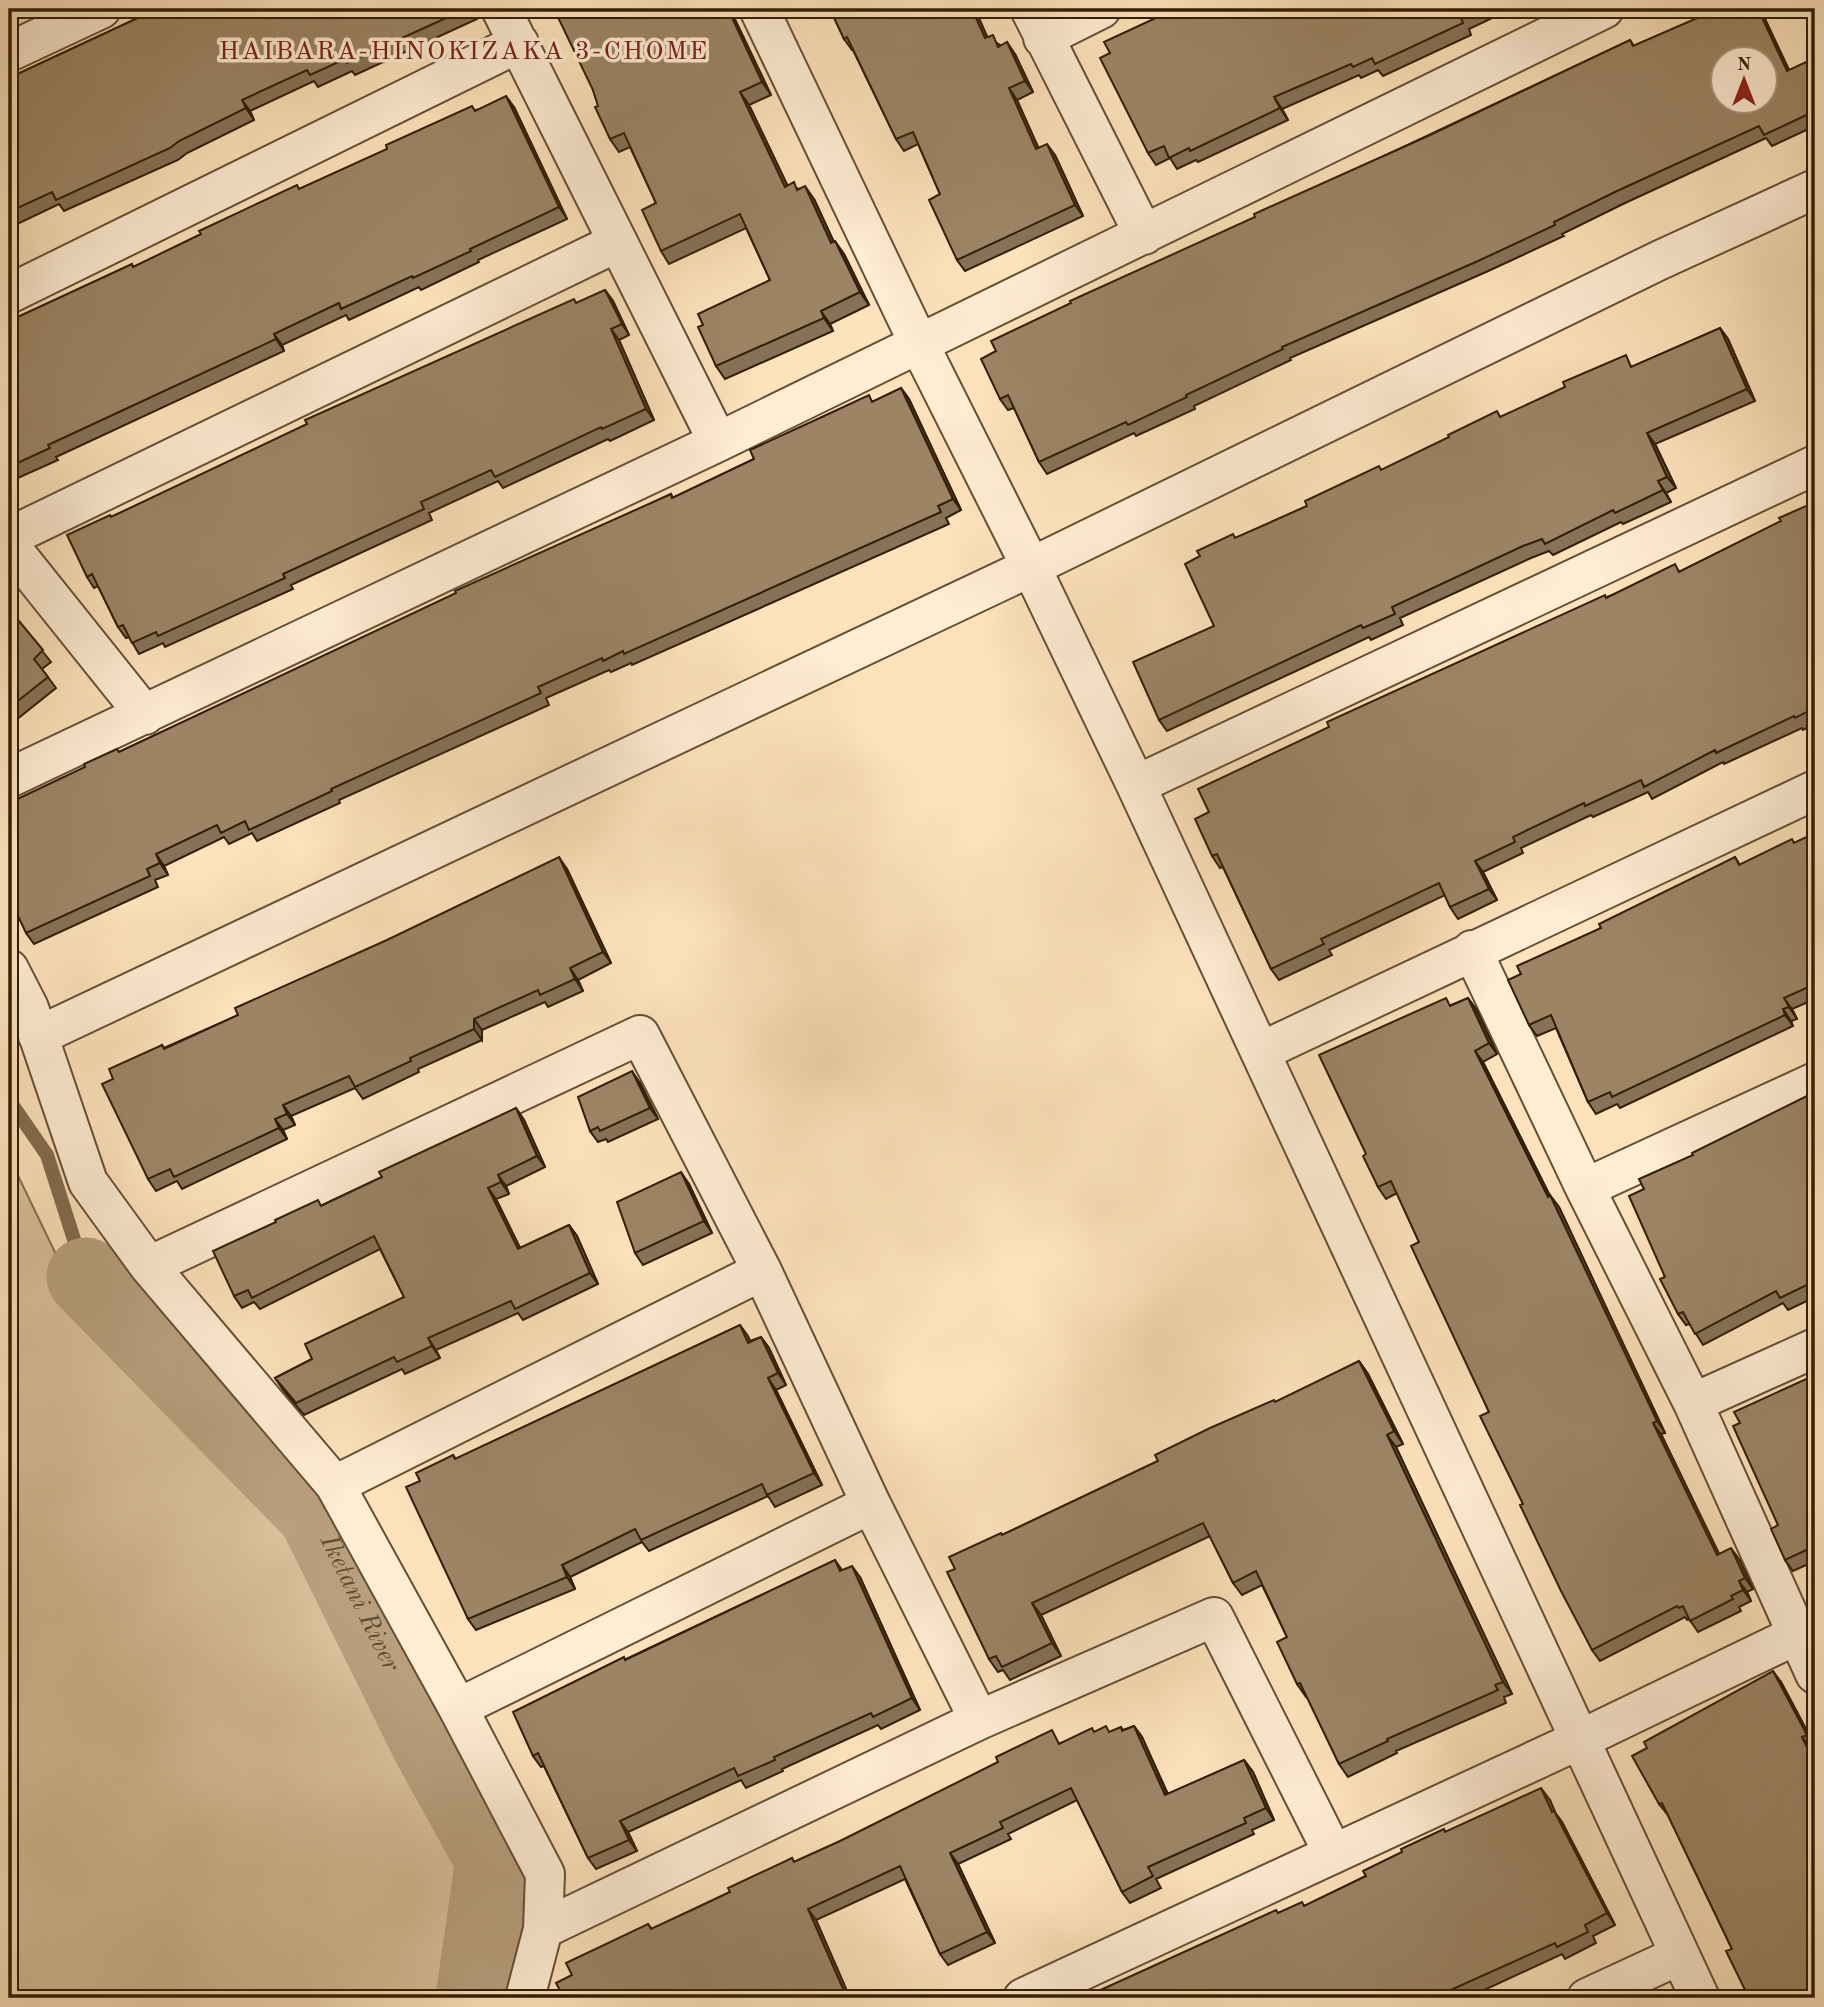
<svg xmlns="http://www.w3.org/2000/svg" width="1824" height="2007" viewBox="0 0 1824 2007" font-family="'Old Standard TT',serif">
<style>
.green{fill:#dac19c;stroke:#867052;stroke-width:2}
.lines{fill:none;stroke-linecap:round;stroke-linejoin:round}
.stream{stroke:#826b4e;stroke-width:14}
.river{stroke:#b89f7e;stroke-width:79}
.minor-casing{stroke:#654f34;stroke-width:42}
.minor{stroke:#feecd3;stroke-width:38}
.wall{fill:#867257;stroke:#321e07;stroke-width:2}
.shaded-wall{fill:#6d5c47;stroke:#321e07;stroke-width:2}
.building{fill:#9c8465;stroke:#321e07;stroke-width:2;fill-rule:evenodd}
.labels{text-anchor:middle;stroke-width:7;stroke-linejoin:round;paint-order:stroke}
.neighbourhood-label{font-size:26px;letter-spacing:2px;fill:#7a1f14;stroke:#feecd3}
.water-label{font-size:26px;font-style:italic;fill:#614b31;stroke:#feecd3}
</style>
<rect width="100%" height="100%" fill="#fde2bb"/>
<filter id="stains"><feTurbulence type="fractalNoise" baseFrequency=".00286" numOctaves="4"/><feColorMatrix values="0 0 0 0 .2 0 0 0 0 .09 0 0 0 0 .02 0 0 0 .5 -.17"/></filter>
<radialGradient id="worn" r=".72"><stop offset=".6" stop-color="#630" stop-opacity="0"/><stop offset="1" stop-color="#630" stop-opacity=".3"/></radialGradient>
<path class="green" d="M9,1157L79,1302L301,1531L470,1872L477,1939L467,1998H9Z"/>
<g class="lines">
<path class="stream" d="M9,1100L47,1155L86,1277"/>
<path class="river" id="s1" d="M86,1277L317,1513L431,1744L495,1860L475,1998"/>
<defs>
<path id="minor" d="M501,9L718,442
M759,9L919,344L1031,567L1660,260L1815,189
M1030,9L1144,235
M1043,38L1101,9
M9,52L101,9
M9,294L519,43
M9,537L618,242
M9,545L145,715
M9,778L718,442L1604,9
M1136,785L1815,465
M1472,950L1585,1188L1693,1403L1815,1674
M9,969L29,1008L88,1182L149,1266L335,1485L458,1708L545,1874L543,1929L525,1998
M38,1036L1031,567L1136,785L1700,1998
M1260,1052L1815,790
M1585,1188L1815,1082
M149,1266L640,1035L762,1271L871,1504L979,1720
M1693,1403L1815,1348
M335,1485L762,1271
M458,1708L871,1504
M543,1929L979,1720L1214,1617L1333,1853
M1023,1998L1579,1740L1815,1626
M1587,1998L1680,1955"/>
</defs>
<use href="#minor" class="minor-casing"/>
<use href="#minor" class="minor"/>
</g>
<path class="wall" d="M157,9H472L477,19L355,75L352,71L318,87L314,81L250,111L254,120L187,153L178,160L64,211L59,204L9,228V78Z
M730,9L771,95L749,105L787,185L799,189L814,199L834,242L844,254L869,305L830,324L833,331L725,379L716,366L703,325L770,280L746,228L669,264L661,251L656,203L630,147L619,152L610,139L593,90Z
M830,9H975L987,37L1015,54L1033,92L1017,100L1038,148L1055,155L1083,216L965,271L957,260L940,194L918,144L904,151L896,139L853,50H852L844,39Z
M1175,9H1511L1469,29L1471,35L1383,76L1378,70L1361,78L1359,75L1282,109L1288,120L1198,162L1196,160L1177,169L1170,158L1156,165L1148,153L1110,53Z
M1718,9H1760L1789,70L1815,74V126L1772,146L1766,138L1625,203L1562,234L1564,236L1486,272L1290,358L1291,360L1194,406L1195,409L1136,436L1134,433L1047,474L1039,462L1014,408L1008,410L1000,399L1255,217L1630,40L1634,46Z
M514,107L567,219L478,260L479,262L421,290L419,287L349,320L346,315L282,345L284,351L56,457L58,460L9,482V321L134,267L300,189L475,110Z
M605,290L613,301L629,335L619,340L654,420L610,441L608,439L503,488L498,481L429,513L432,520L291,585L293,589L165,647L163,643L139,654L129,637L126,638L118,627L98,586L94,588L87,577L111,517Z
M1720,328L1728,339L1755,401L1655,444L1676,488L1666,493L1671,502L1623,524L1621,522L1553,555L1549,551L1531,558L1400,618L1403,625L1371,640L1369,637L1167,731L1159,720L1214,626L1200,556L1236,538L1307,506L1382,470L1501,417L1634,366Z
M901,388L909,399L961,510L946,518L949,524L632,665L631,663L611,672L609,670L546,698L549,705L339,800L340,803L257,841L252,833L229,844L224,837L164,866L168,875L155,880L158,887L34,944L26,933L119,752L671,494L673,498Z
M1815,502V724L1803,730L1802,728L1724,764L1723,762L1652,799L1648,792L1593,817L1591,815L1521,848L1523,853L1483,872L1497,900L1458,919L1450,907L1445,895L1329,950L1332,955L1279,980L1271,969L1223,867L1220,868L1212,856L1209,812L1607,597L1681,571L1781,521Z
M9,609L51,662L42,669L56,688L16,720L10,712L9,713Z
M1815,833V999L1792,1009L1797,1019L1791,1021L1793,1026L1620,1108L1617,1104L1596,1114L1588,1102L1556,1028L1537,1036L1529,1025L1521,974L1601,928L1735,857L1740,865L1795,843Z
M567,869L611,963L578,980L583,991L548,1007L545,1002L482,1030V1040L418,1069L419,1072L363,1099L355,1088L291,1116L295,1125L283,1130L287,1139L182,1189L177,1181L156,1191L148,1179L113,1079L162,1045L164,1048Z
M1468,998L1476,1009L1497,1054L1483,1062L1550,1196L1559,1207L1665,1433L1661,1434L1719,1554L1739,1559L1753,1589L1747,1592L1751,1601L1739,1607L1741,1611L1698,1632L1689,1619L1687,1620L1685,1617L1600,1661L1592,1650L1523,1504L1489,1412L1419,1242L1397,1193L1386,1199L1378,1187L1366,1154L1451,1005Z
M640,1083L658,1119L608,1142L606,1139L598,1142L590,1131Z
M1815,1092V1297L1788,1310L1783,1303L1703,1345L1690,1324L1686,1325L1678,1314L1665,1277L1644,1189L1693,1155Z
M516,1108L524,1120L545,1167L506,1186L509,1194L496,1199L520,1248L569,1225L577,1236L598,1284L523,1320L518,1313L436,1350L440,1358L405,1374L402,1369L304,1415L283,1390L275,1378L312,1359L404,1297L380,1249L260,1309L254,1302L242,1308L234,1296L322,1205L382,1177Z
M689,1184L712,1233L643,1265L635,1253Z
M740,1325L750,1341L761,1337L769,1348L786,1385L776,1390L822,1485L775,1507L768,1496L649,1551L642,1542L570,1577L575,1589L476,1630L468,1619L420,1481L453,1455L456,1459Z
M1359,1361L1368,1374L1403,1444L1396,1447L1512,1694L1504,1697L1506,1703L1396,1751L1397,1753L1348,1777L1339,1764L1307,1696L1306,1697L1297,1684L1287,1637L1262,1585L1242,1595L1233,1583L1210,1536L1041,1615L1061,1656L1010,1680L1003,1670L998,1672L989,1659L955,1569L1002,1535L1158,1461Z
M1815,1375V1561L1793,1571L1785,1560L1778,1525L1740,1423Z
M835,1560L842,1570L860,1577L920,1710L881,1729L878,1725L782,1769L783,1771L746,1788L741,1780L628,1832L637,1851L596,1869L588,1858L544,1766L541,1767L533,1756L626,1659Z
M1781,1682L1815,1746L1810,1748L1815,1759V1998H1750L1732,1949L1668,1815L1659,1804Z
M1134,1726L1142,1737L1168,1794L1244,1760L1253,1772L1274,1820L1252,1830L1254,1834L1156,1879L1161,1888L1130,1903L1122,1892L1077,1800L1008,1834L1011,1839L958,1864L995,1943L948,1965L940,1954L905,1879L816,1920L850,1998H564L572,1975L648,1924L652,1929L730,1892L792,1858L794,1862L1061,1743L1095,1732H1110L1121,1727L1123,1730Z
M1550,1800L1554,1811L1562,1822L1615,1925L1593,1936L1596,1943L1565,1959L1562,1954L1467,1998H1083L1278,1913L1305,1906L1366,1876L1446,1832Z"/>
<path class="shaded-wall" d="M728,9H730L771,95L762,82Z
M972,9H975L993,50L985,38Z
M1758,9H1760L1761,10L1795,83L1787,71Z
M1007,42L1015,54L1033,92L1025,81Z
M1009,88L1017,100L1044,160L1036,149Z
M740,92L749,105L794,199L785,187Z
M506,96L514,107L567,219L559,207Z
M1274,97L1282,109L1288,120L1280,108Z
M242,100L250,111L254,120L246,108Z
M1047,144L1055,155L1083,216L1075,205Z
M805,186L814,199L840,256L831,243Z
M835,241L844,254L869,305L860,292Z
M605,290L613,301L629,335L622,324Z
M821,311L830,324L833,331L824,318Z
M1720,328L1728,339L1755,401L1747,389Z
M611,329L619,340L654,420L646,409Z
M274,334L282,345L284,351L276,339Z
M901,388L909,399L961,510L953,499Z
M1647,433L1655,444L1676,488L1667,477Z
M1658,481L1666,493L1671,502L1663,490Z
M156,854L164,866L168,875L160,863Z
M559,857L567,869L611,963L603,952Z
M1475,861L1483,872L1497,900L1489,889Z
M570,968L578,980L583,991L575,979Z
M1468,998L1476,1009L1497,1054L1489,1043Z
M1784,998L1792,1009L1797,1019L1789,1007Z
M1783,1009L1791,1021L1793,1026L1785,1015Z
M474,1019L482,1030V1040L474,1029Z
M1475,1051L1483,1062L1556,1208L1548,1197Z
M632,1071L640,1083L658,1119L650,1108Z
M283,1105L291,1116L295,1125L287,1114Z
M516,1108L524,1120L545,1167L537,1156Z
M275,1119L283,1130L287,1139L279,1128Z
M681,1172L689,1184L712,1233L704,1221Z
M498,1175L506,1186L509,1194L501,1182Z
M488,1188L496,1199L526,1260L518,1249Z
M1550,1195L1559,1207L1665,1433L1657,1421Z
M569,1225L577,1236L598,1284L590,1273Z
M740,1325L748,1336L756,1354L748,1343Z
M761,1337L769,1348L786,1385L778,1373Z
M428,1338L436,1350L440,1358L432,1346Z
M1359,1361L1368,1374L1403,1444L1394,1431Z
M768,1378L776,1390L822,1485L814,1473Z
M1653,1423L1661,1434L1725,1566L1717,1555Z
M1387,1435L1396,1447L1512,1694L1503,1682Z
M1731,1548L1739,1559L1753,1589L1745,1578Z
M562,1565L570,1577L575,1589L567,1577Z
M852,1566L860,1577L920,1710L912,1698Z
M1739,1581L1747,1592L1751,1601L1743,1590Z
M1032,1603L1041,1615L1061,1656L1052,1643Z
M1773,1671L1781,1682L1815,1746L1807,1735Z
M1134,1726L1142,1737L1173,1807L1165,1795Z
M1802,1737L1810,1748L1815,1759V1764Z
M1244,1760L1253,1772L1274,1820L1266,1808Z
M1541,1788L1550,1800L1560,1823L1552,1812Z
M1554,1811L1562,1822L1615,1925L1607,1913Z
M620,1821L628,1832L637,1851L629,1840Z
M950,1853L958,1864L995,1943L987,1932Z
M808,1909L816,1920L850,1998H849L844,1991Z"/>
<path class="building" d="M157,9H466L347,63L345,59L310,75L307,70L242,100L246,108L179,141L170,148L56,200L52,192L9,212V78Z
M554,9H728L762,82L740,92L785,187L794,182L797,190L805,186L831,243L835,241L860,292L821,311L824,318L716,366L698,327L703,325L698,314L770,280L740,214L661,251L642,210L656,203L624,133L610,139L595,107L598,106L593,90Z
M830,9H972L985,38L993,35L998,47L1007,42L1025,81L1009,88L1036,149L1047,144L1075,205L957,260L929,200L940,194L913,132L896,139L847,37L844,39Z
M1175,9H1479L1461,18L1463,23L1375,64L1372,58L1353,67L1351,64L1274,97L1280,108L1190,151L1189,148L1169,158L1164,146L1148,153L1100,58L1110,53L1104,42Z
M1718,9H1758L1787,71L1806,62L1812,75L1815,74V111L1764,135L1759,126L1617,191L1554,222L1555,225L1478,261L1282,347L1283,349L1186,395L1187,397L1128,425L1126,422L1039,462L1008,395L1000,399L981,359L996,351L991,341L1071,303L1070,301L1255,217L1254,214L1428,136L1630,40L1633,46ZM1723,60H1765V102H1723Z
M506,96L559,207L470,249L471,251L413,278L412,276L341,309L339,303L274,334L276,339L48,445L50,448L9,467V321L132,264L133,267L201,234L199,231L297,185L299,189L387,149L386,145L472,106L475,111Z
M605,290L622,324L611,329L646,409L602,429L601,427L495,477L491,470L421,502L424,509L283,574L285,578L158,636L156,632L132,643L123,625L118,627L92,574L87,577L67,535L110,515L111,517L307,424L305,420L574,299L576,303Z
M1720,328L1747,389L1647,433L1667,477L1658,481L1663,490L1615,513L1613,510L1545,544L1542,539L1523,546L1392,607L1395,614L1363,628L1361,625L1159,720L1133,662L1214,626L1185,564L1200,556L1197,551L1233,534L1235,538L1307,506L1305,501L1379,466L1381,470L1449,437L1448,435L1497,411L1500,417L1565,387L1563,382L1626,355L1631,367Z
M901,388L953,499L938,506L941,512L624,654L623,651L603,661L602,658L538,687L541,693L331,789L332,791L249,830L245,821L221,833L217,825L156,854L160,863L147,869L150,876L26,933L9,897V803L85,767L84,764L117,749L119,752L456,593L455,591L671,494L672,498L754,459L750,450L824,416L869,395L872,402Z
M1815,502V708L1795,718L1794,716L1716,753L1715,750L1644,787L1641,780L1585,806L1584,803L1513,837L1515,842L1475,861L1489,889L1450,907L1439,883L1321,939L1324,944L1271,969L1217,854L1212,856L1195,819L1209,812L1198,789L1329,727L1327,722L1605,595L1606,598L1675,564L1679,572L1781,521L1779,518Z
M9,609L43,650L34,659L48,677L9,708Z
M1815,833V984L1784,998L1789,1007L1783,1009L1785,1015L1612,1097L1610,1092L1588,1102L1551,1015L1529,1025L1508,980L1521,974L1517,966L1601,928L1599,924L1735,857L1739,865L1792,839L1794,843Z
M559,857L603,952L570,968L575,979L540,995L538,990L474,1019V1029L410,1058L411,1061L355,1087L349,1076L283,1105L287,1114L275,1119L279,1128L174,1177L170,1169L148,1179L102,1084L113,1079L109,1069L162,1045L164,1049L238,1015L235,1008L387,940Z
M1446,998L1450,1006L1468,998L1489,1043L1475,1051L1548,1197L1550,1195L1657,1421L1653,1423L1717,1555L1731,1548L1745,1578L1739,1581L1743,1590L1731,1596L1733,1599L1690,1621L1683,1606L1679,1608L1677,1606L1592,1650L1561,1591L1520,1505L1523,1504L1480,1416L1489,1412L1411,1246L1419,1242L1391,1181L1378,1187L1363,1156L1366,1154L1319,1055Z
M632,1071L650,1108L600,1131L598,1127L590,1131L578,1097Z
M1815,1092V1281L1780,1298L1776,1291L1695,1334L1683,1312L1678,1314L1660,1279L1665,1277L1629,1196L1644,1189L1639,1179L1693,1155L1692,1153Z
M516,1108L537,1156L498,1175L501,1182L488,1188L518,1249L569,1225L590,1273L515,1309L511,1301L428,1338L432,1346L397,1362L394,1357L296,1403L275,1378L312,1359L305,1344L404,1297L374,1236L252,1298L248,1290L234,1296L213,1251L276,1222L275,1220L318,1200L321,1206L382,1177L379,1172Z
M681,1172L704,1221L635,1253L617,1202Z
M740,1325L748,1343L761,1337L778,1373L768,1378L814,1473L767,1495L762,1484L641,1540L635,1529L562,1565L567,1577L468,1619L406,1487L420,1481L416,1473L453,1455L455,1459Z
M1359,1361L1394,1431L1387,1435L1503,1682L1495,1685L1498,1690L1387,1739L1388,1741L1339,1764L1300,1683L1297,1684L1277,1642L1287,1637L1256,1571L1233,1583L1203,1523L1032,1603L1052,1643L1002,1667L996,1656L989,1659L947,1572L955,1569L949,1557L1001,1533L1002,1535L1158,1461L1155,1455L1210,1428L1274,1400L1275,1402Z
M1815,1375V1546L1785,1560L1771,1529L1778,1525L1733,1426L1740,1423L1734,1412Z
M835,1560L840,1571L852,1566L912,1698L873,1717L871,1713L774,1757L775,1760L738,1776L734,1768L620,1821L629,1840L588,1858L538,1753L533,1756L513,1712L624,1657L625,1660Z
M1773,1671L1807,1735L1802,1737L1815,1764V1998H1752L1750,1994L1748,1996L1726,1951L1732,1949L1662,1803L1659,1804L1632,1756L1647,1748L1644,1742Z
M1106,1726L1109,1732L1121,1727L1122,1731L1134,1726L1165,1795L1244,1760L1266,1808L1244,1818L1246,1823L1148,1867L1153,1876L1122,1892L1071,1788L1000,1822L1003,1828L950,1853L987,1932L940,1954L900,1866L808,1909L844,1991L828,1998H564L556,1983L572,1975L566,1963L648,1924L651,1929L694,1909L730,1892L728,1888L792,1858L794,1862L840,1841L998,1762L996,1757L1052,1730L1059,1744L1092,1728L1094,1732Z
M1541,1788L1552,1812L1554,1811L1607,1913L1585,1925L1588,1932L1557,1947L1555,1943L1433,1998H1083L1276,1910L1278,1913L1302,1902L1304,1906L1366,1876L1363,1871L1402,1852L1401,1849L1444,1829L1445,1832Z"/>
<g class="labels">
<g class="neighbourhood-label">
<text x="464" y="59">HAIBARA-HINOKIZAKA 3-CHOME</text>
</g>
<g class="water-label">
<text dy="9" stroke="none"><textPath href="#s1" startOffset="430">Iketani River</textPath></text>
</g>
</g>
<rect width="1824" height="2007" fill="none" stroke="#fde2bb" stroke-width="35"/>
<rect x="10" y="10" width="1803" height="1986" fill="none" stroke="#321e07" stroke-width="3.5"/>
<rect x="18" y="18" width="1789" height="1972" fill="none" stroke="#321e07" stroke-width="2"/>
<g transform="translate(1744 80)"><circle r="33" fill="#feecd3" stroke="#ac9a81" stroke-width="2"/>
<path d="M0-5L12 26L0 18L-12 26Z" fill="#8f2418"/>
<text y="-10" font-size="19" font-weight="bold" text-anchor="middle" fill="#321e07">N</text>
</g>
<rect width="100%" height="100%" filter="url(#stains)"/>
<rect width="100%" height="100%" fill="url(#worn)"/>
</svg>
